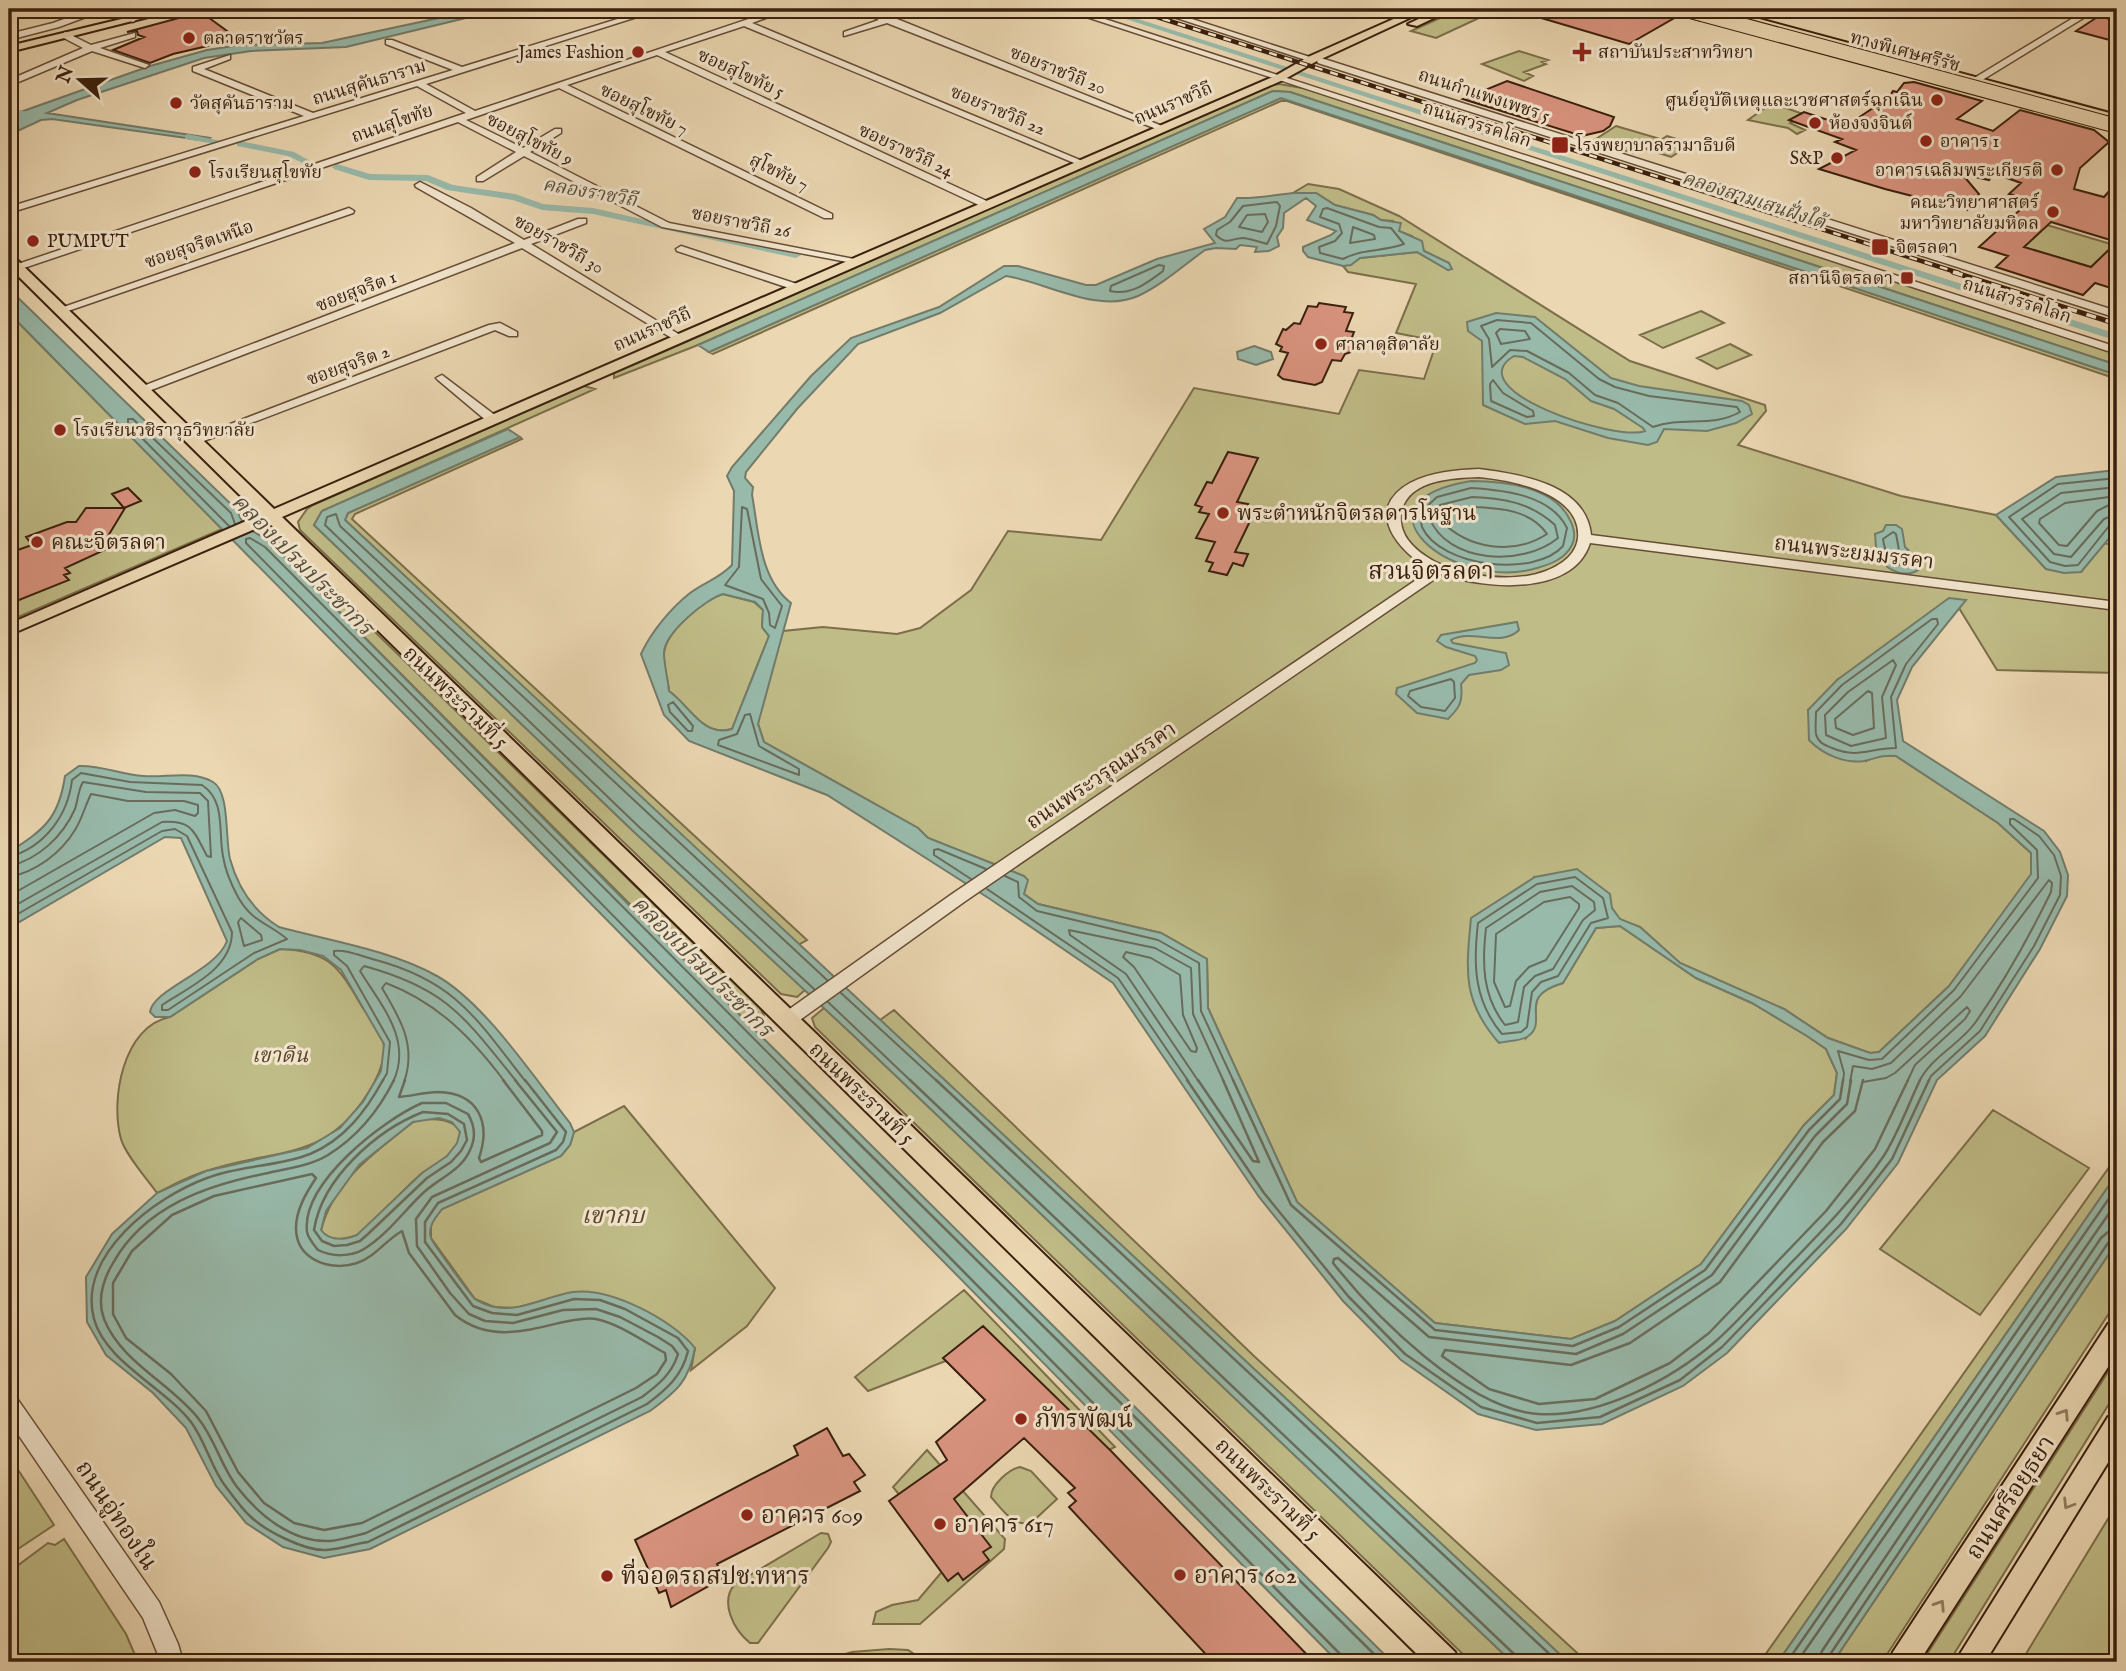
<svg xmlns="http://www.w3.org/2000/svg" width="2126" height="1671" viewBox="0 0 2126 1671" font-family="'IM FELL English','Noto Serif Thai',serif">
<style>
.green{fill:#c0bc87;stroke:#7c6e4a;stroke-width:2}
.water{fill:#98baab;stroke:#727c6b;stroke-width:2;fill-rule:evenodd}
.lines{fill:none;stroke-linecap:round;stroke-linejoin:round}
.shore-far1{stroke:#686c5c;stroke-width:2}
.shore{stroke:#686c5c;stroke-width:2.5}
.canal{fill:#98baab;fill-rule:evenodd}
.building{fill:#d9937f;stroke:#391f0c;stroke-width:2;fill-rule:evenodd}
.minor-casing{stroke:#664d36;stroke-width:3}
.major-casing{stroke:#391f0c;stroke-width:4}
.minor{fill:#f2e5cd;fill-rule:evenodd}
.major{fill:#ebd7b2;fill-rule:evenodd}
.rail-far1-casing{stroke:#391f0c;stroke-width:4.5}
.rail-casing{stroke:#391f0c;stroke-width:5}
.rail-far1{stroke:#f2e5cd;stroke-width:2.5;stroke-dasharray:8;stroke-linecap:butt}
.rail{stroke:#f2e5cd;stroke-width:3.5;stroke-dasharray:10;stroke-linecap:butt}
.highway-bridge-casing{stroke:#391f0c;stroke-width:16;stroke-linecap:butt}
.highway-bridge{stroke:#ebd7b2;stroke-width:14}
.oneway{stroke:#927b5f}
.poi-dot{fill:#8f2418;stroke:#f2e5cd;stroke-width:2.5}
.labels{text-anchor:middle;stroke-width:6;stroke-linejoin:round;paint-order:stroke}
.far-poi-label{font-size:18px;fill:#391f0c;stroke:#f2e5cd;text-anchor:start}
.far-street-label{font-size:18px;fill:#391f0c;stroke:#f2e5cd}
.far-water-label{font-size:19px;font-style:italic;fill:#564e3c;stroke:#f2e5cd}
.poi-label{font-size:21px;fill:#391f0c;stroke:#f2e5cd;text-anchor:start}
.street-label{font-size:21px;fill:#391f0c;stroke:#f2e5cd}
.park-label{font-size:21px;font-style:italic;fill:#5b462b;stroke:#f2e5cd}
.water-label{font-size:23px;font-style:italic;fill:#564e3c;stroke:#f2e5cd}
.quarter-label{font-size:24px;fill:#391f0c;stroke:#f2e5cd}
.near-park-label{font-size:24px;font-style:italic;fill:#5b462b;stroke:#f2e5cd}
.near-poi-label{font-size:24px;fill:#391f0c;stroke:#f2e5cd;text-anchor:start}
.near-street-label{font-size:24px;fill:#391f0c;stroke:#f2e5cd}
</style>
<rect width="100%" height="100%" fill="#ebd7b2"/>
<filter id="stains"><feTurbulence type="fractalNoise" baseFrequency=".00286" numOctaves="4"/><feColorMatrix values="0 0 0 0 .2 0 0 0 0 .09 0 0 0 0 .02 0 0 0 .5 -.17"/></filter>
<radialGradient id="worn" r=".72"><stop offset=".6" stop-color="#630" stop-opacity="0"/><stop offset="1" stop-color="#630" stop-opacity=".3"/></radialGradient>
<path class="green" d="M1460,9L1494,11L1436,38L1411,31Z
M1519,51L1548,60L1542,62L1546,64L1524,72L1533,76L1524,81L1482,64Z
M1279,84L1308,89L2117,354V365L1290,92L1273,91L698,345L614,378V373L656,355L1266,87Z
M1281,98L2117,375V379L1287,101H1281L713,354L709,352Z
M1772,103L1803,114L1790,123L1805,130L1797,134L1788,128L1748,120Z
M1616,126L1657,138L1633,153L1593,141Z
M1667,136L1692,144L1671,157L1646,149Z
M1308,184L1339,189L1399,216L1630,361L1765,405L1766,411L1738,445L1901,496L1996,515L2046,569L2081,572L2104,543L2117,546V673L1997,670L1959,608L1965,600L1837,680L1866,761L1878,755L1896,756L1998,823L2031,853L2032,874L1949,986L1879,1052L1870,1053L1828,1038L1784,1009L1680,963L1640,927L1620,920L1612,908L1534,877L1526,1038C1549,1013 1517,997 1563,983L1596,928L1620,926L1696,978L1752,1003L1807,1036L1826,1049L1837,1073L1834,1095L1804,1125L1701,1264L1615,1321L1571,1339L1435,1323L1297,1202L1208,1008L1207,959L1161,933L1038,904L1024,894L1027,880L1024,876L928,838L918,828L764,742L758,724L760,708L783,631L823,627L897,634L920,628L971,590L1008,531L1101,540L1194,388L1339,414L1359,370L1424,379L1437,341L1396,333L1416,284L1348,272L1343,266L1351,264L1360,258L1417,252L1448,270L1449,263L1424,251L1412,236L1399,231L1393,221L1381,220L1373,215L1335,205L1316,193H1293Z
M2047,225L2114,245L2091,267L2034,250L2022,261L2013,258Z
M1701,311L1724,323L1663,348L1640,335Z
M9,313L222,529L9,621Z
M1730,344L1751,355L1717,369L1697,358Z
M584,386L595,389L322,511L314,525L632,830L805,990L797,997L781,994L300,530L298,522L307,509L313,505Z
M520,437L522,439L355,514L352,519L807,940L798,945L345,520L348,513Z
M275,539L286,545L761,1009L764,1016L755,1030L269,541Z
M723,594L754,602L763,610L762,627L769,636L732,729C703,738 690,706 669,691C668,679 661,660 665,648C670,629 705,599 723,594Z
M280,949C328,951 338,965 361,1005C368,1016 379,1029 383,1042C387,1054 380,1072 374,1083C329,1164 281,1146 206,1171C189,1176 173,1185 157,1193C147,1179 125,1154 121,1139C110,1100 123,1026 170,1017L258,959Z
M824,1008L854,1036L1512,1662H1471L815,1027L812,1018Z
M894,1010L1255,1357L1587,1662H1568L880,1020Z
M624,1106L775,1288L747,1326L691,1370L695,1348L574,1292L516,1308L494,1307L475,1299L431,1238V1223L442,1209L561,1156L570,1145L574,1132Z
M1993,1110L2089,1168L1980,1315L1880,1249Z
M423,1119C452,1118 476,1128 447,1156C439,1164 428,1168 420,1175C398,1194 380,1217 357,1235C344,1240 330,1242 321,1231C333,1181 375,1152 413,1122Z
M2117,1156V1174L1778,1662H1760Z
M2117,1242V1301L1882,1662H1833Z
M964,1290L1115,1447L1098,1455L969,1352L868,1391L855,1377Z
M2117,1358V1391L1949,1662H1922Z
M927,1450L1005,1539L1004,1549L920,1624H873L876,1612L892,1605L918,1600L952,1560L893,1487Z
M9,1456L54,1525L9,1555Z
M1020,1467L1031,1471L1057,1499L1031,1523C1013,1527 1002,1509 991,1497C991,1485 1009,1469 1020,1467Z
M2117,1504V1662H2021Z
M821,1533L828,1534L831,1542L828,1548L758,1643H750C734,1630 719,1602 735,1584Z
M64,1539L126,1634L138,1662H9V1572L48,1543L55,1545Z
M889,1649L908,1650L917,1656L915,1662H818L852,1652Z"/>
<path class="water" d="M481,9H503L346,47L251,51L204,58L77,100L47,113L210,138L207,141L52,119L41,120L9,135V117L12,115L150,66L207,50L240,45L322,43Z
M1273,91L1290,92L2117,365V375L1281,98L709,352L698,345Z
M1293,193H1316L1335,205L1373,215L1381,220L1401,223L1399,231L1422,241L1424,251L1449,263L1452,269L1448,270L1417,252L1360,258L1351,265L1343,266L1308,257L1303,251V247L1331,235L1336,231L1307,220L1316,206L1306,198L1284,213L1283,228L1277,237L1279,246L1269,251L1255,252L1257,247L1240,245L1236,249L1216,248L1205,250C1184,265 1162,285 1138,296C1097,314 1046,282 1006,276L940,313L858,344L797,409L746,472L745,478L753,487L752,495C759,532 759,578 791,603L758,724L764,742L918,828L928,838L1024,876L1028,880L1024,894L1038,904L1161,933L1207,959L1208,1008L1297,1202L1435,1323L1571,1339L1615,1321L1701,1264L1804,1125L1834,1095L1837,1073L1826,1049L1807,1036L1752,1003L1696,978L1620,926L1596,928L1563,983C1514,997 1551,1021 1527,1037C1520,1041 1507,1041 1499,1043C1462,1001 1466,971 1471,918L1535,877L1577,869L1610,894L1612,908L1620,919L1640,927L1680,963L1784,1009L1828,1038L1870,1053L1879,1052L1949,986L2031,874V853L1998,823L1896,756C1879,755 1878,758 1864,761C1845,764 1822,754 1809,740L1808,710L1837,680L1949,598L1966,600L1912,667L1897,700L1903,741L2044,831L2060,852L2068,875L2067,896L2040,949L1985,1036L1937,1080L1898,1163L1846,1229L1727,1353L1683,1386L1602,1424L1536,1430L1478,1414L1401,1360L1343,1301L1259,1197L1113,983L990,899L827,795L689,741L664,715L641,654C651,632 671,608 690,593C706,581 717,580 732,565L734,491L727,476L732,467L811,376L851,338L939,307L1004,266H1018L1086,285H1096L1157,259L1215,243L1204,229L1225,217L1237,198C1257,199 1273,195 1293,193ZM723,594L755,602L763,610L762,627L769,636L732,729C703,738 690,706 669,691C668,679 664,665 664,653C664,633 706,599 723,594Z
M9,289L237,510L244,526L269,541L635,911L1392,1662H1338L9,313Z
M1496,313L1535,317L1611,378L1639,386L1742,401L1749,405L1752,414L1736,423L1707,431L1664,429L1657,442L1648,445L1608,438L1555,421L1525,424L1483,405L1482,341L1468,331L1467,322ZM1514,356L1523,357L1565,379L1591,401L1614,409L1643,428L1645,431C1616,442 1457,390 1514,356Z
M1254,346L1271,352L1273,359L1256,365L1238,359L1237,352Z
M508,429L520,437L348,513L345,520L1568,1662H1512L854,1036L632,830L314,525L322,511Z
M2107,471H2117V529L2081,572L2064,573L2046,569L1996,515L2056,477Z
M1471,481C1503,481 1554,486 1570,520C1574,528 1576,537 1572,545C1565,559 1551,564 1537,568C1453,593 1343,502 1471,481Z
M1886,525H1896L1902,529L1905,547L1920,561L1922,567C1908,580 1887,572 1878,556C1875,551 1876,540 1875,534L1883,531Z
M1517,622L1519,630C1501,648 1471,628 1451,640L1453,643L1506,653L1509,665L1501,670L1469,675L1461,684C1463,702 1460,707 1448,719L1417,713L1396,694L1397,688L1475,663L1477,660L1475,656L1446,647L1437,641L1441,635Z
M79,766C101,765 122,775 143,776C166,778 192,770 213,782C230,792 225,839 230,859C238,888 253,911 279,927C331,941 390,950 437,976C485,1003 535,1079 570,1123L574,1132L570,1145L561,1156L442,1209C436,1217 427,1227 431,1238C433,1244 470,1294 475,1299C479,1302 489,1306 495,1307C522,1312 546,1296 573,1292C610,1287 673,1320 695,1348C689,1381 677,1391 650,1411L370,1549L324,1558L283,1547L246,1523L216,1486L186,1428L153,1393L106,1355L87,1322L86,1277L112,1234L157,1193L206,1171L307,1148L340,1128L363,1102L381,1071L384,1044L341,970L323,956L300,950L280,949L258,959L170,1017H155L150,1012C153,989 216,971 227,941L181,838L165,837L9,928V852C44,830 59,818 65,776ZM439,1118L452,1122L460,1132L457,1143L447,1156L422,1173L357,1235C344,1240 330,1242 321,1230L326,1211L359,1165L413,1122Z
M2117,1174V1242L1833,1662H1778Z"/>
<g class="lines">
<path class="shore-far1" d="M1277,202L1280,206L1276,226L1267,244C1260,242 1251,239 1243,238C1231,238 1227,246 1216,235L1217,230L1230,222L1243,206Z
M1327,208L1379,227L1391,228L1404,244C1382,252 1364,248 1343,259L1320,253L1319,247L1335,241L1342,233L1339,224L1320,217L1323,209Z
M1265,214L1268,222L1262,232L1239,227L1247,215Z
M1353,227L1374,235L1375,239L1350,243Z
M1159,265L1164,266L1163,271C1147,283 1131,296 1110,291L1111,286Z
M1497,320L1531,323L1599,379L1615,387L1649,396L1737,407L1740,412C1712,428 1682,416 1653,427L1618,403L1595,395L1569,373L1527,351L1510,350L1492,367L1489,339L1481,326Z
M1500,329L1525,331L1530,339L1501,344L1496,333Z
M1493,380L1503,393L1533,411L1534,416L1527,417L1491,401L1490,384Z
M2117,478L2058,484L2009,517L2050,562L2065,566L2078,565L2109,526L2117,523
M2117,487L2061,493L2022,519L2054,554L2071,557L2104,519L2117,514
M1471,488C1504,490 1551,495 1567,528L1563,546C1535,578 1440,567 1422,527C1420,522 1422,515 1422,511L1437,497Z
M1472,497C1504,498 1531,503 1555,525L1558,538C1523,567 1447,564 1429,517L1440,505Z
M2109,497L2113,498V503L2097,511L2067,546L2059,545L2039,523L2040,519L2065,503Z
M742,507L747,509L761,579L782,606L775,628L770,625L769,613L763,599L725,585L739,567Z
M1473,507C1500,508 1531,510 1547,534C1513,556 1469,549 1441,521L1446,514Z
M229,526L128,424V419H133L231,513L235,524
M1893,532L1896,534L1899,550L1907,562L1905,566C1890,564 1885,553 1883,539Z
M1932,619H1937L1938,624L1906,664L1891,697L1896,748C1869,748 1859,759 1832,748C1825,745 1818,743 1816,734C1815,728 1816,719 1816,712L1842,685Z
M1893,660L1896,665L1882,697L1886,738L1851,746L1826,735L1825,715L1848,692Z
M1451,679L1454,682L1455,698L1445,711L1421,707L1408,696L1410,691Z
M1868,691L1872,693L1874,728L1853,735L1836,728L1835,719Z
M673,702L693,726L692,731H688L670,712L668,705Z
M750,714L759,746L799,769V775L718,745L719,740L737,734L745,715Z
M9,857C45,847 68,815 72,780L81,773L130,782L202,785C226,801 218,831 223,856C225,870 231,884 238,897C253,923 267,922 287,939L254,953L168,1010H162V1005C189,987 232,969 232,932L187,836L175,829L162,831L9,919
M9,866C38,860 63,836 75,809C78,800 78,790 83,782L146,792L200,793L208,801L211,857L207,856C194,832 193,820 162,822L9,909
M1005,876L1018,882L1019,897L1037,911L1158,940L1199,963L1201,1011L1234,1082
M9,877C36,872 61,853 75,830C82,819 85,806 91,794L128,801H184L198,805V813L195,816L175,810L154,813L9,896
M1575,877L1603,898L1608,918L1591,923L1558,976L1541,982L1532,992L1527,1027L1521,1032L1502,1034C1474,1001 1473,965 1478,923L1537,884Z
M971,879L934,855V850L938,849L986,869
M1572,886L1594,902L1595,910L1583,920L1553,969L1535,976L1524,987L1518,1022L1505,1025C1482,996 1482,963 1486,928L1540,892Z
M987,889L1118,978L1189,1082
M1570,897L1579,904V908L1546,960L1529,967L1516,981L1510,1006L1505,1007L1494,982L1496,934L1544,902Z
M241,918L261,935L262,940L244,946L238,922Z
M1126,952L1151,958L1180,975L1183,1015L1197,1048L1196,1052L1191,1051L1134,967L1123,957Z
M814,989L637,825L325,525L327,517L336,514L340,526L827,980
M841,993L938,1082
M828,1002L912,1082
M382,1082L387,1073L390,1042L347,966L334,955V951C347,949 363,957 376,960C457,982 477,1020 526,1082
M393,1082C413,1040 381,1005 360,971L364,966C448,989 464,1017 517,1082
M404,1082C417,1046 400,1018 382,988L386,983C438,1003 472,1038 505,1082
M777,1082L246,543V539L250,538L265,547L797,1082
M1199,1082L1126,974L1070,935L1069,930L1155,948L1191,968L1193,1014L1224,1082
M1843,1082L1844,1073L1838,1051L1869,1060L1882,1059L1954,990L2038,878L2037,850L2010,824V819H2014L2039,836L2054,855L2061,876L2060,895L2034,946L1980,1031L1931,1076L1928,1082
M1850,1082L1853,1066L1872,1069L1891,1063L1961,996L2049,880L2052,883L2051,892C2029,937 2004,982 1975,1023C1959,1045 1931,1057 1919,1082
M1863,1082L1886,1078L1895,1073L1967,1007L1970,1011L1965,1019L1915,1065L1907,1082"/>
<path class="shore" d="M383,1080C366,1111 344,1140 310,1154C278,1167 239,1165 207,1178C155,1197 77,1255 94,1319C105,1361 165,1388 191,1422C206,1442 211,1468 226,1487C234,1497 241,1508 250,1516C265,1531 305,1551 326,1550C340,1549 354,1544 368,1542L647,1404C667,1389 682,1376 688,1351L678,1338L625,1309L600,1300L574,1299L517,1315L492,1313L473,1306L425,1242V1222L438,1203L556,1150L563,1142L566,1132L525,1080
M394,1080C379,1110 357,1137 328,1155C310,1166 289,1168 268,1173C207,1185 145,1206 113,1263C103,1280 97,1300 104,1319C121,1362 170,1383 198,1418C215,1439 221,1466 237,1487C259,1515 292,1543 330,1541C342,1540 354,1536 366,1533L642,1397C658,1385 672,1374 678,1354L672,1346L658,1337L620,1317L596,1309L563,1310L513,1323L485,1321L469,1314L450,1293L417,1246L416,1219L432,1197L550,1143L557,1132L515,1080
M405,1080L399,1097C412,1096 425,1092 438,1092C479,1093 491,1123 479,1158L481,1162L542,1135V1131L503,1080
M775,1080L1340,1654L1342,1662
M795,1080L1382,1662
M910,1080L1514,1654L1516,1662
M936,1080L1558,1662
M1187,1080L1264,1193L1348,1296L1405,1354L1481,1407L1537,1423L1600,1417L1680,1380L1722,1347L1841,1224L1892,1159L1929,1080
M1198,1080L1253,1161L1259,1162L1223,1080
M1233,1080L1291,1205L1435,1330L1573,1346L1619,1327L1705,1270L1809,1130L1840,1099L1843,1080
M1851,1080L1847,1104L1815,1136L1712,1275L1623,1334L1576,1354L1429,1337L1338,1258L1334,1259L1333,1263C1375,1316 1467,1409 1538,1414C1599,1418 1671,1380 1716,1341C1742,1318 1765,1290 1789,1265C1822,1231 1856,1196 1883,1157C1898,1134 1908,1105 1920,1080
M1863,1080L1855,1111L1823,1142L1720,1282L1630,1343L1571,1365L1445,1350L1442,1356L1489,1389L1539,1404L1595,1399L1670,1363L1709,1333L1826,1211L1875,1149L1908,1080
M422,1103H446L468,1114C475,1126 476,1138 470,1150C461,1171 439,1178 423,1193C404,1211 387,1235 364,1249C351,1257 332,1257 318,1250C314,1245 308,1238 307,1232C301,1183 383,1120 422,1103Z
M423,1112L448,1114L464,1124L467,1140L461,1151L451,1162L427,1178L368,1234L360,1241L347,1245L334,1246L322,1241L314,1230C322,1178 377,1130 423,1112Z
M312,1174L316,1178C306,1193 296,1210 296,1228C296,1260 331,1272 357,1263C375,1257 386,1240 402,1231L409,1253L455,1315C487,1341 522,1332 559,1323C571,1321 584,1317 596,1319C620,1324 644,1342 665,1353L666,1360L657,1374L636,1388L362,1523L324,1530L294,1523L264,1503L238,1472L206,1411L171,1374L126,1338L113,1314V1283L132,1251L172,1215L214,1196Z
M1787,1662L2117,1187
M1797,1662L2117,1202
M1819,1662L1822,1651L2101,1238L2108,1232L2117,1230
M1828,1662L1829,1656L2108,1243L2117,1239"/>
<path class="canal" d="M1095,9H1107L2117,334V341Z
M9,108L37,114L39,116L34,119L9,114Z
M188,134L221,141L216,144L185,139V135Z
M240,141L294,152L310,161L305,164L288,156L237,146V142Z
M337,164L370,174L428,175L453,185L515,194L543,204L593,208L801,255L796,258L593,214L542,210L513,200L447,190L426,181L369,180L334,169L332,167Z"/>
</g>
<path class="building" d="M1521,9H1646L1676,17L1629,44L1521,12Z
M201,12L238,39L173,54L150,63L113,50L144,37L138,35L137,31L127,32Z
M2099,16L2117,21V42L2076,31Z
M1507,81L1614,117L1610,126L1603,131L1582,136L1463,99Z
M1914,82L1982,101L1957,119L1993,131L2020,110L2094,130L2109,142L2080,168L2074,189L2104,197L2117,182V290L2095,283L2083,295L1996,267L2008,256L1979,247L2031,200L2009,194L2021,183L1993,173L1989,180L1962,174L1979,194L1967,210L1885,189L1819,169L1856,150L1835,142L1842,139L1789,120L1804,112L1846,126L1882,102L1885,103L1893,91L1897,92L1904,83ZM2051,222L2117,242L2091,267L2024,247Z
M1319,303L1346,307L1344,312L1353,313L1346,331L1354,332L1351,340H1355L1351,352L1345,354L1341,361L1332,360L1322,382L1315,385L1283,379L1278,375L1288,353L1280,351L1282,347L1276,344L1283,329L1286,330L1294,323L1300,324L1308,306L1317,307Z
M1228,452L1258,458L1237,502L1248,504L1243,514L1251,519L1235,552L1248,554L1243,566L1233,563L1227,575L1209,571L1213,563L1206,561L1215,542L1196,538L1209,514L1199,512L1202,507L1195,505L1207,482L1212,483Z
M128,488L141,501L124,508L112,494Z
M86,508H125L105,541L111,547L65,568L70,573L64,575L69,580L9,604V553L32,545L26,537L67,522H76Z
M983,1326L1111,1451L1314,1662H1213L1069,1507L1076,1501L1068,1493L1075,1488L1024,1438L954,1499L991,1547L983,1552L989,1560L963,1580L958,1573L948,1581L889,1501L947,1460L936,1442L985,1400L943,1358Z
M827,1428L843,1456L849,1454L865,1475L854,1482L860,1491L717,1564L723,1578L671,1607L666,1590L659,1593L635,1540L798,1455L794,1446Z"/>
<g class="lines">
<defs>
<path id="minor" d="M92,9H112L137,19L133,22L102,11L59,27L9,40V34L53,23Z
M650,9H662L426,84L475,111L778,9H790L752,23L1087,163L1079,165L744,26L665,52L991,203V207H983L657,55L567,85L832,214V218H824L559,88L466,120L523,148L555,129H561V133L530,152L669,223L854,259L859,262L858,264L662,227L524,156L483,181H477V177L516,152L458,122L9,273V267L466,113L417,86L9,213V207L304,116L193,71V67L230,55V59L204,69L313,113L453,70L386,44V40H392L462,67Z
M856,9H867L892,17L1167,128L1159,130L887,23L844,36V32L879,20Z
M1062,9H1074L2117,347V354Z
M1149,9H1161L1316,59L1309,61Z
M2088,9H2098L1979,82L1971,80Z
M65,32L91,45L135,33V37L100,48L149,65L145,68L92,51L9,86V80L83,48L62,37L61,35Z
M1321,58L2117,311V318L1318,63L1317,61Z
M420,182L471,208L524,240L578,219H586V223L531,244L685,338L675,340L522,248L146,392H138V388L515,243L416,187L415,185Z
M349,208L354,211L353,213L65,312L55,310Z
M681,246L800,285L801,287L792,289L677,251L676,249Z
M500,323L517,332V336H509L495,330L196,444L192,445L186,441L489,325Z
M442,375L496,416V422H488L438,380L436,378Z
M1479,469C1519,474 1586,484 1591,535L2117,602V610L1590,543C1573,597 1484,589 1442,574L964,902L793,1025H781L778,1020L781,1015L952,894L1431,570C1399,552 1362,510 1410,483C1431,472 1456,470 1479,469ZM1479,477C1511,480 1582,493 1578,538C1576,555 1561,565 1546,571C1508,586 1434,575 1408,540C1403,533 1400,524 1401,515C1405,480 1451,478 1479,477Z
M9,1395L16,1397L159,1602L178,1644L183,1662H161L143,1618L9,1421Z"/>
<path id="major" d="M163,9H180L9,52V46Z
M1416,9H1429L1317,61L1283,80L282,517L1455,1652L1459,1662H1425L269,523L9,635V624L260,515L9,267V256L14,257L274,509L1275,76L1308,57Z
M1440,9H1453L1417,26L1408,24Z
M1665,9H1681L1706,17L1701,20Z
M1706,9H1722L2117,115V121Z
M2117,1321V1353L1919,1662H1889L1893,1652L2108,1324Z
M2117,1413V1448L1985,1662H1955L2108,1417Z"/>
</defs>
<use href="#minor" class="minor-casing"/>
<use href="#major" class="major-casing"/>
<use href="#minor" class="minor"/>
<use href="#major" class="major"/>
<defs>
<path id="rail-far1" d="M1132,9L1959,273"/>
<path id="rail" d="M1953,272L2117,324"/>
</defs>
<use href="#rail-far1" class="rail-far1-casing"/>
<use href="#rail" class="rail-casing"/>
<use href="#rail-far1" class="rail-far1"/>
<use href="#rail" class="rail"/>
<defs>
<path id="highway-bridge" d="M1683,9L2117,126"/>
</defs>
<use href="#highway-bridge" class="highway-bridge-casing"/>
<use href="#highway-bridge" class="highway-bridge"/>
</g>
<defs><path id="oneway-chevron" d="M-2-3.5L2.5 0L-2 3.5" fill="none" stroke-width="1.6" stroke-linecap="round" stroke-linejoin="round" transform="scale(1.75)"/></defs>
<g class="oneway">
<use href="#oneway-chevron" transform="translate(2064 1414) rotate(-57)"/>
<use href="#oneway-chevron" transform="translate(2068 1504) rotate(122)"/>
<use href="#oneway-chevron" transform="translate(1940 1605) rotate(-57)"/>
</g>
<g class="poi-dot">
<circle cx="189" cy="38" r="7"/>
<circle cx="638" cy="52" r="7"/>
<path d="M1578.5 41.5h7v7h7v7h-7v7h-7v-7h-7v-7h7z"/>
<circle cx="1937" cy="100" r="7"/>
<circle cx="176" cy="103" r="7"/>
<circle cx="1815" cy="123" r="7"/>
<circle cx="1926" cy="141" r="7"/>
<rect x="1551" y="136" width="18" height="18" rx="3.5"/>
<circle cx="1837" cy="158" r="7"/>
<circle cx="2057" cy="170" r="7"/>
<circle cx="195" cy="172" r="7"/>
<circle cx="2053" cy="212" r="7"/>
<circle cx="33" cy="241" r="7"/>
<rect x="1871" y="238" width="18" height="18" rx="3.5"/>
<rect x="1900" y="271" width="14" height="14" rx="3.5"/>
<circle cx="1321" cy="344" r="7"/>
<circle cx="60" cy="430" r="7"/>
<circle cx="1223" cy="513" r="7"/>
<circle cx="37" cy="542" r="7"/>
<circle cx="1021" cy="1419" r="7"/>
<circle cx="747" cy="1515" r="7"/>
<circle cx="940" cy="1524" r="7"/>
<circle cx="1180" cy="1575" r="7"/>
<circle cx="607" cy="1576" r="7"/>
</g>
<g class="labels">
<g class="far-poi-label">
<text x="203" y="44">ตลาดราชวัตร</text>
<text x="624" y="58" text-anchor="end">James Fashion</text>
<text x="1598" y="58">สถาบันประสาทวิทยา</text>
<text x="1923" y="106" text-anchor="end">ศูนย์อุบัติเหตุและเวชศาสตร์ฉุกเฉิน</text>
<text x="190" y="109">วัดสุคันธาราม</text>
<text x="1829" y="129">ห้องจงจินต์</text>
<text x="1940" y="147">อาคาร 1</text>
<text x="1576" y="151">โรงพยาบาลรามาธิบดี</text>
<text x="1823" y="164" text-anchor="end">S&amp;P</text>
<text x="2043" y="176" text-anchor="end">อาคารเฉลิมพระเกียรติ</text>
<text x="209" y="178">โรงเรียนสุโขทัย</text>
<text x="2039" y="208" text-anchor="end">คณะวิทยาศาสตร์<tspan x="2039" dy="21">มหาวิทยาลัยมหิดล</tspan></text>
<text x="47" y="247">PUMPUT</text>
<text x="1896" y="253">จิตรลดา</text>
<text x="1893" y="284" text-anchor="end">สถานีจิตรลดา</text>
<text x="1335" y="350">ศาลาดุสิดาลัย</text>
<text x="74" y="436">โรงเรียนวชิราวุธวิทยาลัย</text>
</g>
<g class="far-street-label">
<text transform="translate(1905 51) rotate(15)" y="6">ทางพิเศษศรีรัช</text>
<text transform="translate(1058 70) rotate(22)" y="6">ซอยราชวิถี 20</text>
<text transform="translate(741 73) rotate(25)" y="6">ซอยสุโขทัย 5</text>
<text transform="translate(369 82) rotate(-17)" y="6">ถนนสุคันธาราม</text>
<text transform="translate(1484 95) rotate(18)" y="6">ถนนกำแพงเพชร 5</text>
<text transform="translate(1173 103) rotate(-23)" y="6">ถนนราชวิถี</text>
<text transform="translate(644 109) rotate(26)" y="6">ซอยสุโขทัย 7</text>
<text transform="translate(998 110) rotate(23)" y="6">ซอยราชวิถี 22</text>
<text transform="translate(392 123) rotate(-19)" y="6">ถนนสุโขทัย</text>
<text transform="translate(1477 124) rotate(18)" y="6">ถนนสวรรคโลก</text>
<text transform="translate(530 139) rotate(27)" y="6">ซอยสุโขทัย 9</text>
<text transform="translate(906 150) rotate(25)" y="6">ซอยราชวิถี 24</text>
<text transform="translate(779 172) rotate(26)" y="6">สุโขทัย 7</text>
<text transform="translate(741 222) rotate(11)" y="6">ซอยราชวิถี 26</text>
<text transform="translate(199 244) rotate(-19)" y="6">ซอยสุจริตเหนือ</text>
<text transform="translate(559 244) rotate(30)" y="6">ซอยราชวิถี 30</text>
<text transform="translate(356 291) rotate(-21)" y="6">ซอยสุจริต 1</text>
<text transform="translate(2017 300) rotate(18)" y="6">ถนนสวรรคโลก</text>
<text transform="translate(652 329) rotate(-24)" y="6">ถนนราชวิถี</text>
<text transform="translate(348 365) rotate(-20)" y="6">ซอยสุจริต 2</text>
</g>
<g class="far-water-label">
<text transform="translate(590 191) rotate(10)" y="7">คลองราชวิถี</text>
<text transform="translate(1754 199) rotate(18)" y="7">คลองสามเสนฝั่งใต้</text>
</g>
<g class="poi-label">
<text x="1237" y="520">พระตำหนักจิตรลดารโหฐาน</text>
<text x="51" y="549">คณะจิตรลดา</text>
</g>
<g class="street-label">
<text transform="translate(1854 552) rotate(7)" y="7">ถนนพระยมมรรคา</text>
<text transform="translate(456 697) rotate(44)" y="7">ถนนพระรามที่ 5</text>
<text transform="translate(1101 775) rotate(-34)" y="7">ถนนพระวรุณมรรคา</text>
<text transform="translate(862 1093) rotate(44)" y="7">ถนนพระรามที่ 5</text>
<text transform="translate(1268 1489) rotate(44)" y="7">ถนนพระรามที่ 5</text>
</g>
<g class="park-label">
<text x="280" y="1062">เขาดิน</text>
</g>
<g class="water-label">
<text transform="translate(303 564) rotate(45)" y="8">คลองเปรมประชากร</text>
<text transform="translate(703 966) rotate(45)" y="8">คลองเปรมประชากร</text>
</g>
<g class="quarter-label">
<text x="1431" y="579">สวนจิตรลดา</text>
</g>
<g class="near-park-label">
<text x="613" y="1223">เขากบ</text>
</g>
<g class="near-poi-label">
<text x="1035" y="1427">ภัทรพัฒน์</text>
<text x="761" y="1523">อาคาร 609</text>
<text x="954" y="1532">อาคาร 617</text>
<text x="1194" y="1583">อาคาร 602</text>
<text x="621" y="1584">ที่จอดรถสปช.ทหาร</text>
</g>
<g class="near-street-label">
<text transform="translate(2010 1497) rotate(-57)" y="8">ถนนศรีอยุธยา</text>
<text transform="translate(117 1515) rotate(56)" y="8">ถนนอู่ทองใน</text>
</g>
</g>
<rect width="2126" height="1671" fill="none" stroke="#ebd7b2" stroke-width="35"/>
<rect x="10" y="10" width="2105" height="1650" fill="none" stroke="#391f0c" stroke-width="3.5"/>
<rect x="18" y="18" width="2091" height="1636" fill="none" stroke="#391f0c" stroke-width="2"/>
<g transform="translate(80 80) rotate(290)" stroke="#f2e5cd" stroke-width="5" paint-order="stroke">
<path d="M0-5L12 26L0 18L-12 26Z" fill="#391f0c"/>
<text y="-10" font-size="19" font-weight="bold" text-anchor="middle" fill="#391f0c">N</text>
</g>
<rect width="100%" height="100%" filter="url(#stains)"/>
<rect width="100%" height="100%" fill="url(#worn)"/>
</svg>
